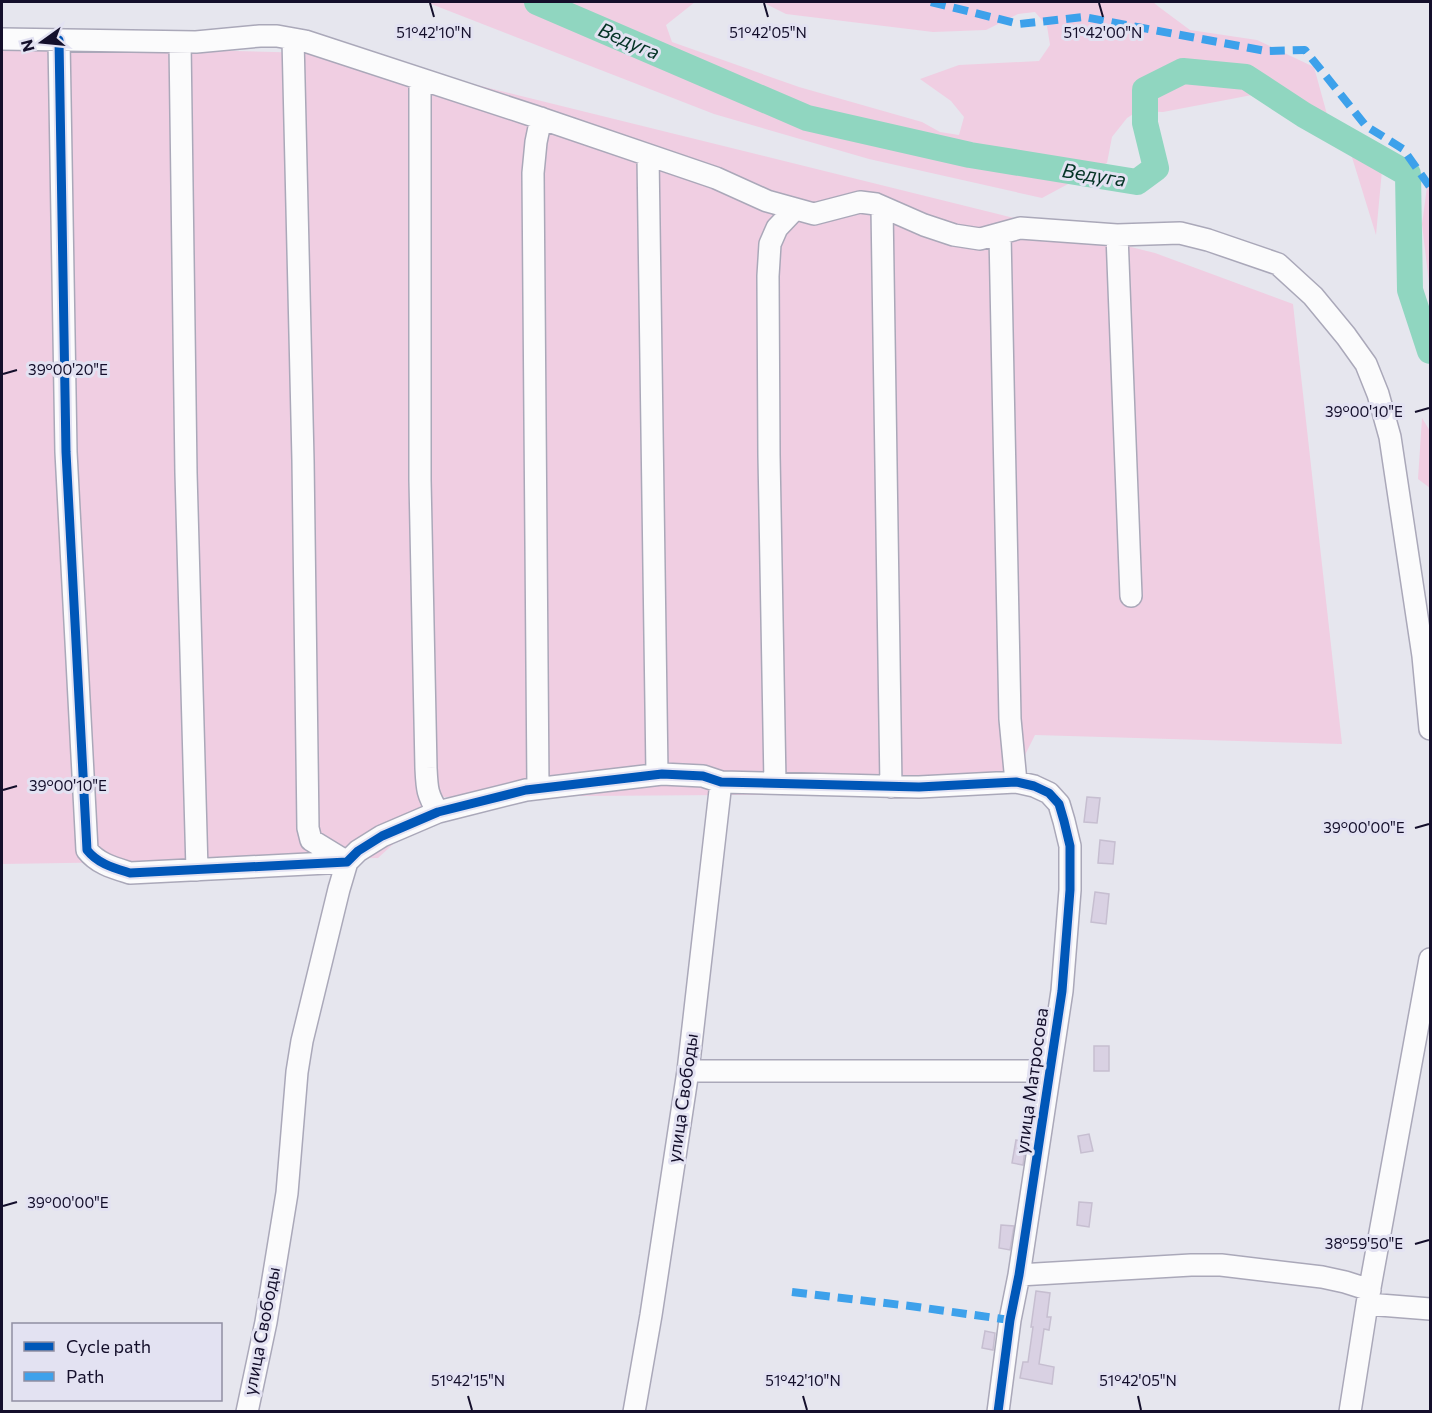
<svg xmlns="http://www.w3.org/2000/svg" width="1432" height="1413" viewBox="0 0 1432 1413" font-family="Commissioner,sans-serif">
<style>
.green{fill:#f0cee2}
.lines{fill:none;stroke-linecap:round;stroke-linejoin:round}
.river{stroke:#90d6c0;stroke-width:26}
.building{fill:#d9d1e3;stroke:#c6bed0;stroke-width:1.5}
.minor-casing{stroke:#aaa8b9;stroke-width:24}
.minor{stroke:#fbfbfc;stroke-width:21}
.quiet{stroke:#3da1eb;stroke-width:8;stroke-dasharray:15 8;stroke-linecap:butt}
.cycleway-casing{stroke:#e3e2f2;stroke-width:13}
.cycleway{stroke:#0057b8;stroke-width:9}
.ticks{fill:none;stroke:#140f2b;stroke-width:2}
.labels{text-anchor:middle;stroke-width:6;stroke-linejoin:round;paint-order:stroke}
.street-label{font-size:18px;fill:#140f2b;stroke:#e3e2f2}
.water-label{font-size:20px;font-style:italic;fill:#033325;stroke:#e3e2f2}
.ticks-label{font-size:15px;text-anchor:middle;fill:#140f2b;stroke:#e3e2f2;stroke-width:6;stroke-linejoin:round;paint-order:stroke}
</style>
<rect width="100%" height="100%" fill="#e6e6ee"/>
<path class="green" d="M426,2H695L666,25L672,42L799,87L922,122L940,132L959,135L964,117L951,101L920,79L959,65L1039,61L1050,45L1047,26L1035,12L1018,14L986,30L933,32L786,14L768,5L764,2H1153L1159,7L1190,30L1257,40L1314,67L1328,118L1312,106L1252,95L1163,112L1138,111L1127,118L1112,137L1107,163L1042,198L869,159L714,114Z
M2,45L352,54L1155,253L1293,304L1342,744L1035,735L1006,793L444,797L378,858L2,864Z
M1351,154L1382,170L1376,235Z
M1430,185V292L1422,224L1427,187Z
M1422,418L1430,431V488L1418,479Z"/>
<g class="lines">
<path class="river" d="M537,2L807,118L970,155L1137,182L1156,168L1145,123V90L1183,71L1246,77L1304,115L1408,174L1410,290L1430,351"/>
</g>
<path class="building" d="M1087,797L1100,798L1097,823L1084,822Z
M1100,840L1115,842L1113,864L1098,863Z
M1095,892L1109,894L1106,924L1091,922Z
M1094,1046H1109V1071H1094Z
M1089,1134L1093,1151L1081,1153L1078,1136Z
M1016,1140L1026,1142L1023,1165L1012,1163Z
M1079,1202L1092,1203L1089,1227L1077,1225Z
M1001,1225L1014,1226L1010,1250L999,1248Z
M1036,1291L1050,1293L1047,1317H1051L1049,1330L1044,1329L1039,1364L1054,1367L1052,1384L1020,1378L1023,1362H1028L1033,1327H1031Z
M985,1331L995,1333L993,1350L982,1348Z"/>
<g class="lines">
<defs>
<path id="minor" d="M2,39L196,42L260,36H277L305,41L534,116L716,178L767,201L814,214L860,202L876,204L924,225L954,235L980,239L1020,228L1117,235L1180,233L1208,240L1278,264L1313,296L1346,336L1366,364L1378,394L1390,437L1423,656L1430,729
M293,39L303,460L308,828L311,840L347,862
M59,40L66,452L87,850C98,864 114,868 130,873L347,862L358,851L382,836L438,812L526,790L662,774L703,776L721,782L919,787L1016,782L1034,786L1049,793L1059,804L1064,821L1070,846V890L1062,991L1019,1275L1010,1320L998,1412
M180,42L186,473L197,870
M420,79V480L426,768C427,789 427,794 438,812
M648,155L657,774
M882,207L891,787
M1000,234L1010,719L1016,782
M1117,235L1131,596
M775,783L769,455L768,276L770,244L777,228L795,209
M538,788L533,173L536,142L541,118
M688,1071H1050
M1019,1275L1191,1265H1221L1322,1277L1345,1282L1370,1290
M1367,1304L1430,1309
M247,1412L266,1322L287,1193L297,1072L302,1041L339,889L347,862
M634,1412L651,1315L688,1071L721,782
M1350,1412L1367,1304L1430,959"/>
</defs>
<use href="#minor" class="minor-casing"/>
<use href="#minor" class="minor"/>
<path class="quiet" d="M931,2L1019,24L1084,17L1266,51L1305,50L1366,126L1403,149L1430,187
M792,1292L910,1306L1010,1320"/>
<defs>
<path id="cycleway" d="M59,40L66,452L87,850C98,864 114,868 130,873L347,862L358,851L382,836L438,812L526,790L662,774L703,776L721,782L919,787L1016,782L1034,786L1049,793L1059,804L1064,821L1070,846V890L1062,991L1019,1275L1010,1320L998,1412"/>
</defs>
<use href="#cycleway" class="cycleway-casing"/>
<use href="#cycleway" class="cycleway"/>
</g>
<path class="ticks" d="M430,3L434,17M764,3L768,17M1099,3L1103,17M3,374L17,370M1415,412L1429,408M3,790L17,786M1415,828L1429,824M3,1206L17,1202M1415,1244L1429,1240M468,1396L472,1410M803,1396L807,1410M1138,1396L1141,1410"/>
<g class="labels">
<g class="street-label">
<text transform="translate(1032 1081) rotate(-82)" y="6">улица Матросова</text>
<text transform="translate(683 1098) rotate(-82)" y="6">улица Свободы</text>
<text transform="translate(262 1331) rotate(-79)" y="6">улица Свободы</text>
</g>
<g class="water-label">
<text transform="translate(629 41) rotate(23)" y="7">Ведуга</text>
<text transform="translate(1094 175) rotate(9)" y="7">Ведуга</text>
</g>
</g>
<g class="ticks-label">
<text x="434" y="38">51°42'10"N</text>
<text x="768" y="38">51°42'05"N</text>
<text x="1103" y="38">51°42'00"N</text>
<text x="68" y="375">39°00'20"E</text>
<text x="1364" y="417">39°00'10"E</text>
<text x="68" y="791">39°00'10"E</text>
<text x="1364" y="833">39°00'00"E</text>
<text x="68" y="1208">39°00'00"E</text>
<text x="1364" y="1249">38°59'50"E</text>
<text x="468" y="1386">51°42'15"N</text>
<text x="803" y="1386">51°42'10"N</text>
<text x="1138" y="1386">51°42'05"N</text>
</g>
<rect width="1432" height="1413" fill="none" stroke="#140f2b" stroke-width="6"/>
<rect x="12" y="1323" width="210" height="78" fill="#e3e2f2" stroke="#908ea2" stroke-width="1.5"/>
<rect x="24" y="1342" width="30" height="9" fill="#0057b8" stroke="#908ea2" stroke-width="1.5"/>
<text x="66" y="1353" font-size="18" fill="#140f2b">Cycle path</text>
<rect x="24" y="1372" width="30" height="9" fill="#3da1eb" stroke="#908ea2" stroke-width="1.5"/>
<text x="66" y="1383" font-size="18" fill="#140f2b">Path</text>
<g transform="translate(42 42) rotate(255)" stroke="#e3e2f2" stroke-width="4.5" paint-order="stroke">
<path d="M0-4.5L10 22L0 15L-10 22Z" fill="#140f2b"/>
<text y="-9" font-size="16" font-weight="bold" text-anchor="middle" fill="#140f2b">N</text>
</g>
</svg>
